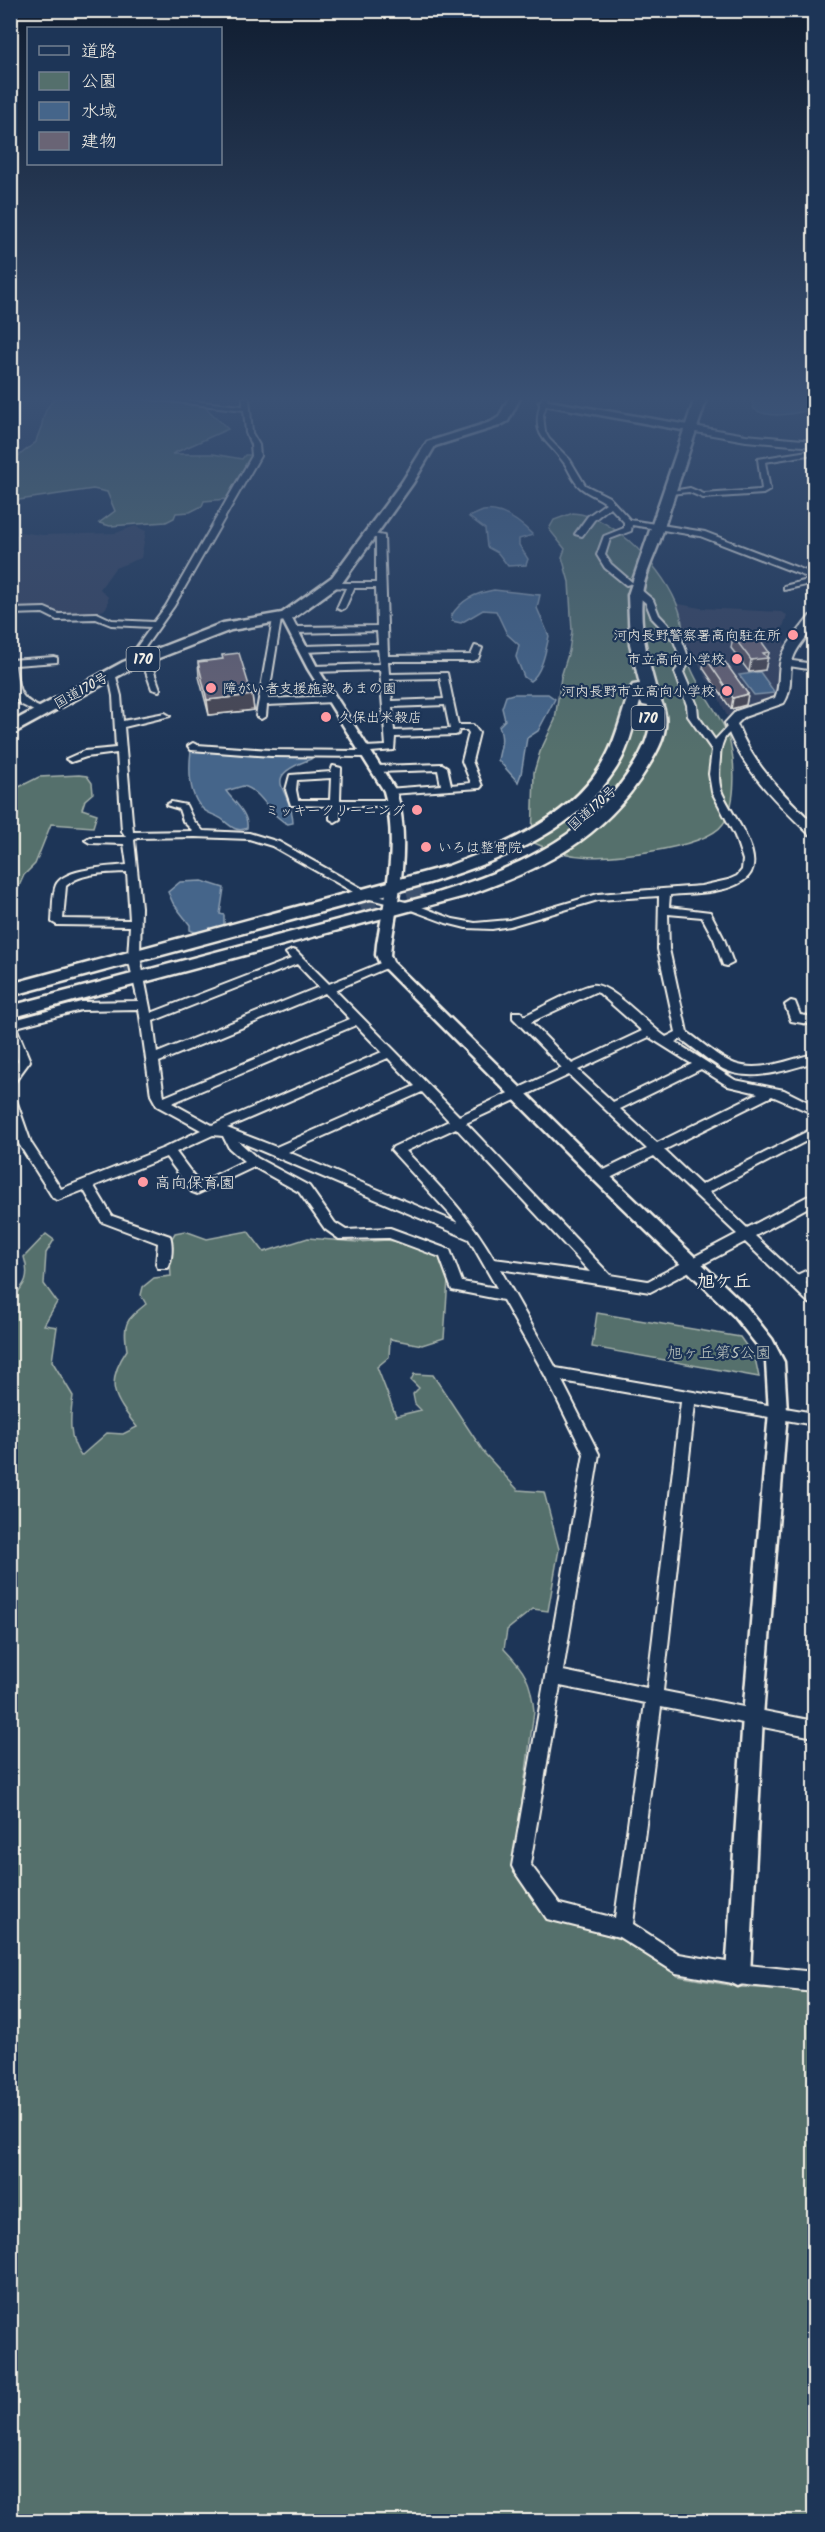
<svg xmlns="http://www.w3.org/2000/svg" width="825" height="2532" viewBox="0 0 825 2532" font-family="Kalam,'Klee One',sans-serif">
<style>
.built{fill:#344360}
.green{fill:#546f6c;stroke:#a4b0aa;stroke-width:1.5}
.water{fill:#45658a;stroke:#8b9db0;stroke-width:1.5}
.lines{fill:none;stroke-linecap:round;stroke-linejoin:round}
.trunk-tunnel-far1{stroke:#3d516d;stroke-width:16;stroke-dasharray:16 8;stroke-linecap:butt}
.trunk-tunnel{stroke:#3d516d;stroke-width:21;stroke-dasharray:21 10;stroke-linecap:butt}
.minor-casing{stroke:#f4f1e8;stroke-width:4}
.tertiary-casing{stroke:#f4f1e8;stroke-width:5}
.secondary-casing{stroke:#f4f1e8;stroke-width:4}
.trunk-casing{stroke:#f4f1e8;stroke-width:5}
.minor{fill:#1d3557;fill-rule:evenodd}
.tertiary{fill:#1d3557;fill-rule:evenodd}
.secondary{fill:#1d3557;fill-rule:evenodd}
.trunk{fill:#1d3557;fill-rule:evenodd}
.wall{fill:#5a5665;stroke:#f4f1e8;stroke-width:1.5}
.shaded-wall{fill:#4a4652;stroke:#f4f1e8;stroke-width:1.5}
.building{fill:#696475;stroke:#f4f1e8;stroke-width:1.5}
.poi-dot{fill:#ff9aa2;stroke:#1d3557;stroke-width:2}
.labels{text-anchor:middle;stroke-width:4.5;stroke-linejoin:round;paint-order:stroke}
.far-poi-label{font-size:14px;fill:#f4f1e8;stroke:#1d3557;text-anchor:end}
.far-street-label{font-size:14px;fill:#f4f1e8;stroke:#1d3557}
.shield{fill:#1d3557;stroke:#b4b9bc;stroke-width:1.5}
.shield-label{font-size:15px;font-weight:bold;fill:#f4f1e8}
.poi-label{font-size:16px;fill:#f4f1e8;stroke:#1d3557;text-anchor:start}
.park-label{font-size:16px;fill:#bcc4bd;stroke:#1d3557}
.neighbourhood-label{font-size:18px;font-weight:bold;fill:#f4f1e8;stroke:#1d3557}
</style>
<rect width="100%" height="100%" fill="#1d3557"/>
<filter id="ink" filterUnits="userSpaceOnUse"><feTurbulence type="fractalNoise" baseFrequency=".0167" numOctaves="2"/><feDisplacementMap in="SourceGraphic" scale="12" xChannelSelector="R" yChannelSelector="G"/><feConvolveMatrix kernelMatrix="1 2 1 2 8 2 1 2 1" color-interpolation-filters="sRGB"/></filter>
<g filter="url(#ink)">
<path class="built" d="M135,526L146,531L141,558L115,568L100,589L108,597V605L104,610L88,615H59L47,608L11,611L10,542L19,532L43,535L116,533Z
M669,602L700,608L781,612L787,615L780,636L787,647L781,657L777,659L780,664L779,690L774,699L727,716L712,683L707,680L696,658L676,630Z"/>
<path class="green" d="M55,398H144L204,406L228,429L172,454H213L242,459L245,455H252L247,467L227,499L204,501L202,506L190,512L176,513L174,518L166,522L110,526L99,523L115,511L107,492L93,489L19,500L11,499V462L36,442C37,435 41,430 42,424C44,412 47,407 55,398Z
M573,513C614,515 667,572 679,610C685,627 682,646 689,663C697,687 716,708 726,731C736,754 738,803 723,824C711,841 666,849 647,852C603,858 573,862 532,842L534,772L540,752L555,720L561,677L569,651L572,631L569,582L562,557L565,549L549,529L554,520Z
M79,775L87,776L92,783L93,793L85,800L82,809L97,814L93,827L51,824L35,864L24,875L15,895L11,898V791L39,777Z
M185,1231L207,1239L248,1231L264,1252L308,1238L357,1242L387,1240L412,1244L439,1256L448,1279L444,1338L422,1345L390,1339L389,1357L377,1367L396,1416L421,1410L415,1404L413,1394L419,1388L411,1380L414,1374L433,1375L485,1454L518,1490L544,1492L559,1549L548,1611L533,1609L507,1630L504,1649C525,1671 531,1681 534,1711L513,1870L551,1919L621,1939L678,1976L741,1987L809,1991L814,1989V2521H11L10,1302C24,1285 31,1279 24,1257L46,1234L54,1240L46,1253L44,1284L57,1302L44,1325L57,1327L52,1361L73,1396C70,1417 68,1439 81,1456L107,1433L123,1434L137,1427C114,1398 104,1384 127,1350C123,1323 125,1321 146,1304L141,1295L143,1287L154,1278L171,1276L169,1243L175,1233Z
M597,1313L740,1337L755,1358L759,1377L592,1347Z"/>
<path class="water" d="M751,398H814V409C798,413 769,420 754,409Z
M483,511C501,508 520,522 533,535L519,539V545L528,559L526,565L508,566L498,553L487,547L485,529L469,517Z
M494,590L540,595L537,608L549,636C546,649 542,674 530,681L524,677L516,657L519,645L507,634L496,611L483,610L461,623L452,621L451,616C461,600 475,593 494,590Z
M760,672L775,693L754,695L739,675Z
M513,694H548L555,699L538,731L527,738L521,774L518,782L498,760C501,744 504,741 499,726L505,720L502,708L506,696Z
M191,750L312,755L311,759C256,779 293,788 293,823L288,824C270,817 262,790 243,786L226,791C234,802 249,814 247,828C237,833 230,826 223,820C217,815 207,814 202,808C188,794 189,767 191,750Z
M202,881L224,888L220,914L224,915V927L199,934L190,930V925L173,903L168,892L180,882Z"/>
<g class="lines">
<path class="trunk-tunnel-far1" d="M362,912L425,895"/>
<path class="trunk-tunnel" d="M126,975L155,967"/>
<defs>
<path id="minor" d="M142,398H159L243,406V398H249L252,433L259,445L260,456L174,606L131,667L128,668L124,665L151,627L111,625L96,619L57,620L43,613L10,614V609L45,608L59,614L97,613L112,620L154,622L166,606L252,456L251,445L246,433L244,410Z
M542,398H548L543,415L545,432L549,439L570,460L585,485L609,497L630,520L705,532L814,574V583L784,590V586L812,579L700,536L632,525L631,531L610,539L605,555L611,564L633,583L626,585L605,568L597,555L604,536L624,528V522L610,507L594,520L582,536L575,534L588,516L606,503C598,497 588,494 581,488C574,483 570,472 565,464C545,436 530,438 542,398Z
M814,450V454L765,462L770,490L763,494L703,498L689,492L670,494L666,492L690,488L704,494L759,490L762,489L758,459Z
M368,533L384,536L388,656L471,655L475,646L482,648L478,659L472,661H388L389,674L447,673L458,725H473L479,733L472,761L482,786L480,788L390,794L385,791L387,789L441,785L438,770L377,772L372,769L377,766L442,764L447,767L451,785L471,783L462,761L469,733L467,730H459L458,734L455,735L395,737L394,750L371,752L370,756L367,757L271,756L191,750L188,746L193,743L197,745L271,750L361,751L362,748L365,747L386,746L380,670L313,672L309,669L313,666L380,664L378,649L303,652L299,649L303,646L378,644L377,631L294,633L290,630L294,627L377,626L376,588H354L345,608L341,610L337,608L346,588L332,587L328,585L332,583H376V538L365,537L364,535ZM440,678L444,699L392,701L390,679ZM445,705L450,729L394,731L392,707Z
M634,589H640L653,600L659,615L681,638L690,662L683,672L697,705L698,716L715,740L729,725L737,727C733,730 729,733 726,736C722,742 720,751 720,758C719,769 718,780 721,790C729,813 773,862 743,881C723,894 692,893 670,895L669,907L710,912L724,939L733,963L727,966L723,965L714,939L702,917L668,914L669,949L687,1032C702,1042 718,1058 735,1064C760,1073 790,1059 814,1054V1062C787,1070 751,1083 723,1069C709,1061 695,1049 681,1039L675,1042L735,1080L784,1090L814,1105V1114L772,1096L664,1150L701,1185L814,1128V1137L709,1192L747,1228L814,1193V1204L755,1236L797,1275L814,1267V1278L806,1283L814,1291V1304L809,1303L745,1242L650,1292L500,1269L556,1368L814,1413V1425L695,1404L663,1691L814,1721V1737L661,1707L633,1924L679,1954L738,1964L814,1972V1992L738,1984L676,1973L619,1937L547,1919L515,1872L512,1866L584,1454L546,1377L503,1300L452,1290L440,1257L389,1238L339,1239L325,1229L299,1192L254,1167L197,1194L192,1192L166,1157L94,1186L112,1216L170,1236C173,1244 172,1260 168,1268H158L156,1264L158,1243L102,1222L84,1190L58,1200L53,1198L19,1144L10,1120V1096L16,1100L31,1143L61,1189L164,1148L201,1130L157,1106L151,1095L139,1009L81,1010L16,1027L30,1061L14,1083L10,1084V1071L18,1061L10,1042V1021L81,1002L138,1001L128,957L130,926L57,925L52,922C53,911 52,894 56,885C64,868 110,867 127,865L124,844L90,843L85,840L90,837H126L122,831L117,753L86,757L71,762L66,759L84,751L116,748L113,696L108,671L115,673L121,696L123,721L165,713L170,716L124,727L133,832L193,831L183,821L179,809L166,805L171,802L186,805L193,820L203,831L249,833L279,842L370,893L414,904L453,919L475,923L509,920L598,894L701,886L728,880L737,876L742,870L743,860L735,836L712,792L709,774L712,750L688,716L687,705L675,672L682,662L674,641L652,618L646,603L634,593ZM195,837L249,839L272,846L362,897L406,908L446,923L466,928L492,929L510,926L598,900L659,896L658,949L676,1032L666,1037C649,1026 610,982 592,985C576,988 541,1008 524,1016L521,1012H513V1018L562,1068L459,1116L335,990L391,966V962H383L329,984L296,951L292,950L286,953L291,959L151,1013L140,957L141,907L134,840L137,838ZM127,872L130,920L63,919L66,886C81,872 108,873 127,872ZM297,964L319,987L157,1053L153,1021ZM595,992L599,993L642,1031L572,1064L531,1022ZM325,993L350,1019L164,1097L159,1062ZM356,1025L382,1052L212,1125L172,1103ZM649,1037L692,1064L613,1102L578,1070ZM388,1058L415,1086L276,1147L227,1128ZM701,1069L728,1086L758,1093L657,1143L620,1109ZM569,1075L647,1149L596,1174L595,1177L596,1180H606L654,1156L737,1234L648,1281L610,1275L466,1123ZM422,1092L449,1121L393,1147L391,1150L458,1223L288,1152ZM456,1128L590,1272L494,1259C469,1215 440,1187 406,1151ZM213,1135L223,1136L229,1148L244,1161L199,1183L176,1152ZM238,1141L469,1239L497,1288L462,1282L450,1250L390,1228L346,1230L335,1223L309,1186L257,1158ZM562,1381L681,1402L647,1688L563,1671L599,1454ZM560,1686L645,1703L615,1918L560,1904L530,1864Z
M277,616L281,619L268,699L333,696L338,699L333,702L267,705L266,716L261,719L256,716L273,619Z
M142,656L149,658L160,689L159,691L152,689L141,658Z
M54,657L57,658V662L15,665C19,693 18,698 45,710V714L42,715L20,704L11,693L10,660Z
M786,660L814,664V670L783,665V661Z
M333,766L341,768L340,800H395L400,803L395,806H340V819L335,822L330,819V806L291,805L286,790L290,775L331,772ZM331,778L330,800H298L296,790L297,780Z
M791,1001L795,1002L800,1015L814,1017V1025L791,1021L785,1005Z"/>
<path id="tertiary" d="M543,400L682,424L686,427L682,430L540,404L539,402Z
M286,614L291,617L318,669L396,791C411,843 399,892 391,944L390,955L393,962L607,1173L746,1306L772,1339L784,1362L787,1412L763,1716L750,1974L746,1982L738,1986L730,1982L726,1974L743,1716L769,1412L766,1362L760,1349L734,1316L595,1181L380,964L376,955L377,944C386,892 399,843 384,791L308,669L281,617Z"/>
<path id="secondary" d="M682,424L746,435L814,441V447L746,441L679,429V425Z
M814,615C816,631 800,641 794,656C787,672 794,688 784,703L744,717L737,724C753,765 783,794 814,824V835L809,834C775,801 742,769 725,723L736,711L775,698C780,687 778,676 780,664C783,646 800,630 810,616Z"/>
<path id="trunk" d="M509,398H520L508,421L499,426L435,446L413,483L342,583L291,620L231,630L133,668L10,735V723L123,662L223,623L282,613L332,577L402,482L427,442L491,422L499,417Z
M695,398H707C691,445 675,493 660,540C654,557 643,578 642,596C639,626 647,657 655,686C658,696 664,705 665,715C668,735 656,754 646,770C603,840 540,870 465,896L10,1018V1006L421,898C503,873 585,843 633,766C644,749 655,727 648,706L643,705L640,702C634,721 631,741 622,758C584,830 501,860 429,883L10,996V984L448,866C506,845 576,816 606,757C618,735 622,711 631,688L633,685L640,684L630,644L628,595Z"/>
</defs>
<use href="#minor" class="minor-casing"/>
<use href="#tertiary" class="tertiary-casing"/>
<use href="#secondary" class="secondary-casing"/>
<use href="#trunk" class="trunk-casing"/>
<use href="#minor" class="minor"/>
<use href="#tertiary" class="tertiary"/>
<use href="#secondary" class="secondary"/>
<use href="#trunk" class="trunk"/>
</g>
<path class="wall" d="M733,636L769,652L765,670L749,672L731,648Z
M222,655L252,695L254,710L209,715L199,677L198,662L223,659Z
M705,657L748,694L746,705L731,709L703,668Z"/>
<path class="shaded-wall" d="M769,652L765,670L749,672L751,660L763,653Z
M748,694L746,705L731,709L733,698Z
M252,695L254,710L209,715L207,700Z"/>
<path class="building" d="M756,634L769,652L763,653L768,658L751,660L733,636Z
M239,653L252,695L207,700L198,662L223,659L222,655Z
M720,655L748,694L733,698L705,657Z"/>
</g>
<linearGradient id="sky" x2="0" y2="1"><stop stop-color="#101d30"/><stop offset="0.53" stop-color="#3a5174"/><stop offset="1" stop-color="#3a5174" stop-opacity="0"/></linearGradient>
<rect width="825" height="752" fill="url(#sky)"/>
<g class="poi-dot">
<circle cx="793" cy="635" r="6"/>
<circle cx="737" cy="659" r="6"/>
<circle cx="211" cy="688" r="6"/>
<circle cx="727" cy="691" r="6"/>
<circle cx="326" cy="717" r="6"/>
<circle cx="417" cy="810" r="6"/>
<circle cx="426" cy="847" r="6"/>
<circle cx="143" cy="1182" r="6"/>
</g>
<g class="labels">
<g class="far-poi-label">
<text x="781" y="640">河内長野警察署高向駐在所</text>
<text x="725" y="664">市立高向小学校</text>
<text x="223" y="693" text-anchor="start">障がい者支援施設 あまの園</text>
<text x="715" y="696">河内長野市立高向小学校</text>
<text x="338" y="722" text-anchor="start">久保出米穀店</text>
<text x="405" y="815">ミッキークリーニング</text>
<text x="438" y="852" text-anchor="start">いろは整骨院</text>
</g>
<g class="far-street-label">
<text transform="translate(81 690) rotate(-29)" y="5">国道170号</text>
<text transform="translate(592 808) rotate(-42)" y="5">国道170号</text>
</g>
<g class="shield">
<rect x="126.5" y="647" width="33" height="24" rx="4.5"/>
<rect x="631.5" y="706" width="33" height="24" rx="4.5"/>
</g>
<g class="shield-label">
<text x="143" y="664">170</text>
<text x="648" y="723">170</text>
</g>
<g class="poi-label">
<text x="155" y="1188">高向保育園</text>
</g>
<g class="park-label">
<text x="719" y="1358">旭ヶ丘第5公園</text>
</g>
<g class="neighbourhood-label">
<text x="724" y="1287">旭ケ丘</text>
</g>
</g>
<rect width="825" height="2532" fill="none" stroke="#1d3557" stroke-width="36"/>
<rect x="18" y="18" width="789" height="2496" fill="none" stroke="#f4f1e8" stroke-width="2" filter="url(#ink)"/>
<rect x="27" y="27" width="195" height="138" fill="#1d3557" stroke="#738091" stroke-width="1.5"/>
<rect x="39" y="46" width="30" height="9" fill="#1d3557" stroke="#738091" stroke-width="1.5"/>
<text x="81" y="57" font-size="18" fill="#f4f1e8">道路</text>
<rect x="39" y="72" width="30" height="18" fill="#546f6c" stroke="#738091" stroke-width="1.5"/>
<text x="81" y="87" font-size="18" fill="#f4f1e8">公園</text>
<rect x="39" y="102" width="30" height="18" fill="#45658a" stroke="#738091" stroke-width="1.5"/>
<text x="81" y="117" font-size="18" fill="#f4f1e8">水域</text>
<rect x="39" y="132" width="30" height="18" fill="#696475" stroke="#738091" stroke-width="1.5"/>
<text x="81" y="147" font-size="18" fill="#f4f1e8">建物</text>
</svg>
